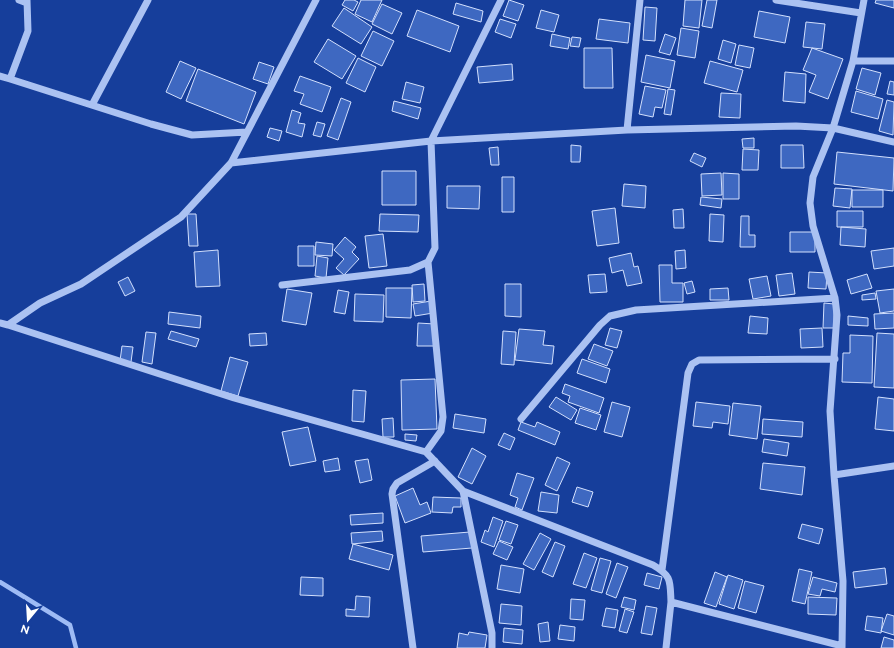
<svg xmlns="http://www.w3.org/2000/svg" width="894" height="648" viewBox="0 0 894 648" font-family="Raleway,sans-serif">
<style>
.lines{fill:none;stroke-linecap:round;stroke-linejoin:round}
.stream{stroke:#9ebbf5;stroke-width:4.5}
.building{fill:#3e68c1;stroke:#d3e0fd}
.minor{stroke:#abc2f2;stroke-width:7}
</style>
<rect width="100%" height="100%" fill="#163e9b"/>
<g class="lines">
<path class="stream" d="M0,582L70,625L76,648"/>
</g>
<path class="building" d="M345,0H354L358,2L353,11L342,5Z
M361,0H382L372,22L355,14Z
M509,0L524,5L518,21L503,16Z
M685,0H702L699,28L683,26Z
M707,0H717L712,28L702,26Z
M876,0H894V8L875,3Z
M456,3L483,11L481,22L453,14Z
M382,4L402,13L392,34L372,24Z
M645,7L657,8L655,41L643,40Z
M344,8L372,27L361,44L332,26Z
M417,10L459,26L450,52L407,36Z
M541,10L559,15L554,32L536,28Z
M759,11L790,17L785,43L754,37Z
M500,19L516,24L511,38L495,32Z
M599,19L630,23L628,43L596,39Z
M806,22L825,24L822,49L803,47Z
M681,28L699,31L695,58L677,55Z
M373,31L394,41L382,66L361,56Z
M552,34L570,38L568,49L550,46Z
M665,34L676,38L670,55L659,52Z
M572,37L581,38L579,47L570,46Z
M328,39L356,56L342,79L314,62Z
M723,40L736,44L731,63L718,59Z
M739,45L754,48L750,68L735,65Z
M584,48H612L613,88H584Z
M812,48L843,59L828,99L809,92L816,75L803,70Z
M646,55L675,61L670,88L641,82Z
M358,58L376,67L365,92L346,83Z
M180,61L196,68L181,99L166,92Z
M710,61L743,70L737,92L704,83Z
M259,62L274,67L268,84L253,79Z
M512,64L513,80L479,83L477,67Z
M862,68L881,73L875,95L856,89Z
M198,69L256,92L244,124L186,101Z
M785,72L806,74L805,103L783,101Z
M300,76L331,87L322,112L300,104L304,94L294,91Z
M890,81L894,82V95L887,94Z
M406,82L424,87L420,103L402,99Z
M645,86L666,90L662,108L655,107L653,117L639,114Z
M668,89L675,90L671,115L664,114Z
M856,91L883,99L878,119L851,112Z
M721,93L741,94L740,118L719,117Z
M341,98L351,102L338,140L327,136Z
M887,100L894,102L893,135L879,131Z
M394,101L421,108L418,119L392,111Z
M292,110L301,113L298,123L305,124L302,137L286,132Z
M317,122L325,124L321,137L313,135Z
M270,128L282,131L279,141L267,137Z
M754,138V148H743L742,139Z
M571,145L581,146L580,162H571Z
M781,145H803L804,168H781Z
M498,147L499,165H491L489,148Z
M743,149L759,150L758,170H742Z
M837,152L894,158L893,191L834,184Z
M694,153L706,158L702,167L690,161Z
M382,171H416V205H382Z
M721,173L722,195L702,196L701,174Z
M723,173L739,174V199H723Z
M502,177H514V212H502Z
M624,184L646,186L645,208L622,206Z
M447,186H480L479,209L447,208Z
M835,188L852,189L850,208L833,206Z
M852,190H883V207H852Z
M701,197L722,199L721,208L700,205Z
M615,208L619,243L597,246L592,211Z
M683,209L684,228H674L673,210Z
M837,211H863V227H837Z
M187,214H196L198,246H189Z
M380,214L419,215L418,232L379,231Z
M710,214L724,215L723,242L709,241Z
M741,216H749V235H755V247H740Z
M841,227L866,229L865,247L840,245Z
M790,232H815V252H790Z
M383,234L387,266L369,268L365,236Z
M345,237L356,247L352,252L359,259L344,275L336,268L344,259L334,250Z
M316,242L333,244L332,256L315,255Z
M298,246H314V266H298Z
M894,248V266L874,269L871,251Z
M218,250L220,286L196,287L194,252Z
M685,250L686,268L676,269L675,251Z
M631,253L634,267L638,266L642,283L627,286L623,270L612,273L609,258Z
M317,256L328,258L326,278L315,276Z
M659,265H672V283H683V302H660Z
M809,272L827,273L826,289L808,288Z
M792,273L795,294L779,296L776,275Z
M605,274L607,292L590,293L588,275Z
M867,274L872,288L851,294L847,280Z
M767,276L771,296L753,299L749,279Z
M128,277L135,291L125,296L118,282Z
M692,281L695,292L687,294L684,283Z
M424,284L425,301L413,302L412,285Z
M505,284H521V317L505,316Z
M386,288H412L411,318L386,317Z
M728,288L729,300H710V289Z
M287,289L312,293L306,325L282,321Z
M894,289V311L880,313L876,291Z
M338,290L349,292L345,314L334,312Z
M875,293L876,299L862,300V295Z
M355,294L384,295L383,322L354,321Z
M431,301L433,313L415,316L413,304Z
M824,303L834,304V328H823Z
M169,312L201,316L200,328L168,324Z
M894,313V328L875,329L874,314Z
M750,316L768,318L767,334L748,333Z
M848,316L868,318V326L848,325Z
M418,323L435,324L434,346H417Z
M610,328L622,331L617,348L605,345Z
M822,328L823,347L801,348L800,329Z
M519,329L545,331L543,345L554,346L552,364L515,360Z
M171,331L199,339L196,347L168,339Z
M503,331L516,332L514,365L501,364Z
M146,332L156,333L152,364L142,362Z
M266,333L267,345L250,346L249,334Z
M877,333L894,334V388L874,387Z
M850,335L873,336L872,383L842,382L843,353H850Z
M594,344L613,351L607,366L588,359Z
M122,346L133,347L131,362L120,361Z
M230,357L248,362L238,396L221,391Z
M582,359L610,369L606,383L577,373Z
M435,379L437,429L402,430L401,380Z
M565,384L604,398L599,413L568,402L570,396L562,393Z
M353,390L366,391L364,422L352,421Z
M556,397L577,410L571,420L549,407Z
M878,397L894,399V431L875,429Z
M612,402L630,407L622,437L604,432Z
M696,402L730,406L728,424L713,422L712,428L693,426Z
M733,403L761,406L757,439L729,435Z
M580,408L601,415L596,430L575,423Z
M455,414L486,419L484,433L453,428Z
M393,418L394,437H383L382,419Z
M763,419L803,422L802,437L762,434Z
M521,422L535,427L537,422L560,432L555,445L518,430Z
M308,427L316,461L290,466L282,432Z
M504,433L515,438L510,450L498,445Z
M405,434L417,435L416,441L405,440Z
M764,439L789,443L787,456L762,452Z
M472,448L486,456L472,484L458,477Z
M557,457L570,463L557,491L545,485Z
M338,458L340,470L325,472L323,461Z
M368,459L372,480L360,483L355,461Z
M763,463L805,467L802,495L760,489Z
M517,473L534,478L522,510L515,507L518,498L510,495Z
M577,487L593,492L588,507L572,502Z
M413,488L420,505L427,502L431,513L405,523L395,496Z
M541,492L559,495L557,513L538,511Z
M433,497L461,498V507H453L452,513L432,512Z
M383,513V523L351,525L350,515Z
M493,517L503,521L494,547L481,542L485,530L488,532Z
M506,521L518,525L511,544L499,540Z
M802,524L823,529L819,544L798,538Z
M382,531L383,541L352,544L351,533Z
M470,532L472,548L423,552L421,536Z
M540,533L551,539L534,570L523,564Z
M499,541L513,547L507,560L493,554Z
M555,542L565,546L553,577L542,572Z
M353,544L393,555L389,570L349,559Z
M584,553L597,558L586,588L573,584Z
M600,558L611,561L602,593L591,590Z
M617,563L628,567L616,598L606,594Z
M501,565L524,569L520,593L497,589Z
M885,568L887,584L855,588L853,572Z
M799,569L812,572L805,604L792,601Z
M715,572L727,577L716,607L704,603Z
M647,573L662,577L659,589L644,585Z
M728,575L743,580L734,609L719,604Z
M301,577L323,578V596L300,595Z
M813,577L837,583L835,592L822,589L820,596L808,594Z
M745,581L764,586L756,613L738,608Z
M356,596L370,597L369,617L346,616V609L355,610Z
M624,597L636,600L634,610L621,607Z
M808,597L837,598L836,615L808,614Z
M571,599L585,600L583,620L570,619Z
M501,604L522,606L521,625L499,623Z
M646,606L657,608L652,635L641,633Z
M606,608L618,610L615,628L602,626Z
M625,609L634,612L627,633L619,631Z
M887,614L894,616V635L881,631Z
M867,616L883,618L881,633L865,630Z
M548,622L550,641L540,642L538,624Z
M560,625L575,627L574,641L558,639Z
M504,628L523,630L522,644L503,642Z
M469,632L487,635L485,648H457L459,633L468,635Z
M884,637L894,640V648H881Z"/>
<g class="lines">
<path class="minor" d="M19,0L27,3
M27,0L28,31L10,79L151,124L192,135L247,132
M776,0L861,13
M853,61H894
M0,76L10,79
M92,105L148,0
M627,130L640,0
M231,163L431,141L627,130L796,126L833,128L894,142
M282,285L410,270L428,262L435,248L431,141L501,0
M0,323L8,325L40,303L81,284L181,217L231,163L316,0
M8,325L234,398L426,452L463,491L492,633V648
M521,419L600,325L610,316L636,310L835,298
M426,452L441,431L443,417L428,262
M834,475L894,466
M463,491L653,565C672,576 670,581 671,602
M662,570L688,373L692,364L699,360L835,359
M413,648L392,494L393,489L397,483L435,461
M666,648L671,602L842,646
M842,648L843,581L834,475L830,411L837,315L835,298L813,226L810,203L813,177L833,128L853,61L864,0"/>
</g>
<g transform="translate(28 620) rotate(198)" stroke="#163e9b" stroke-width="3" paint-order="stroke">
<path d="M0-3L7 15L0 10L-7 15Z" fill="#ffffff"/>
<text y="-6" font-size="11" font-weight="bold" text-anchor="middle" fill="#ffffff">N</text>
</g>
</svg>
